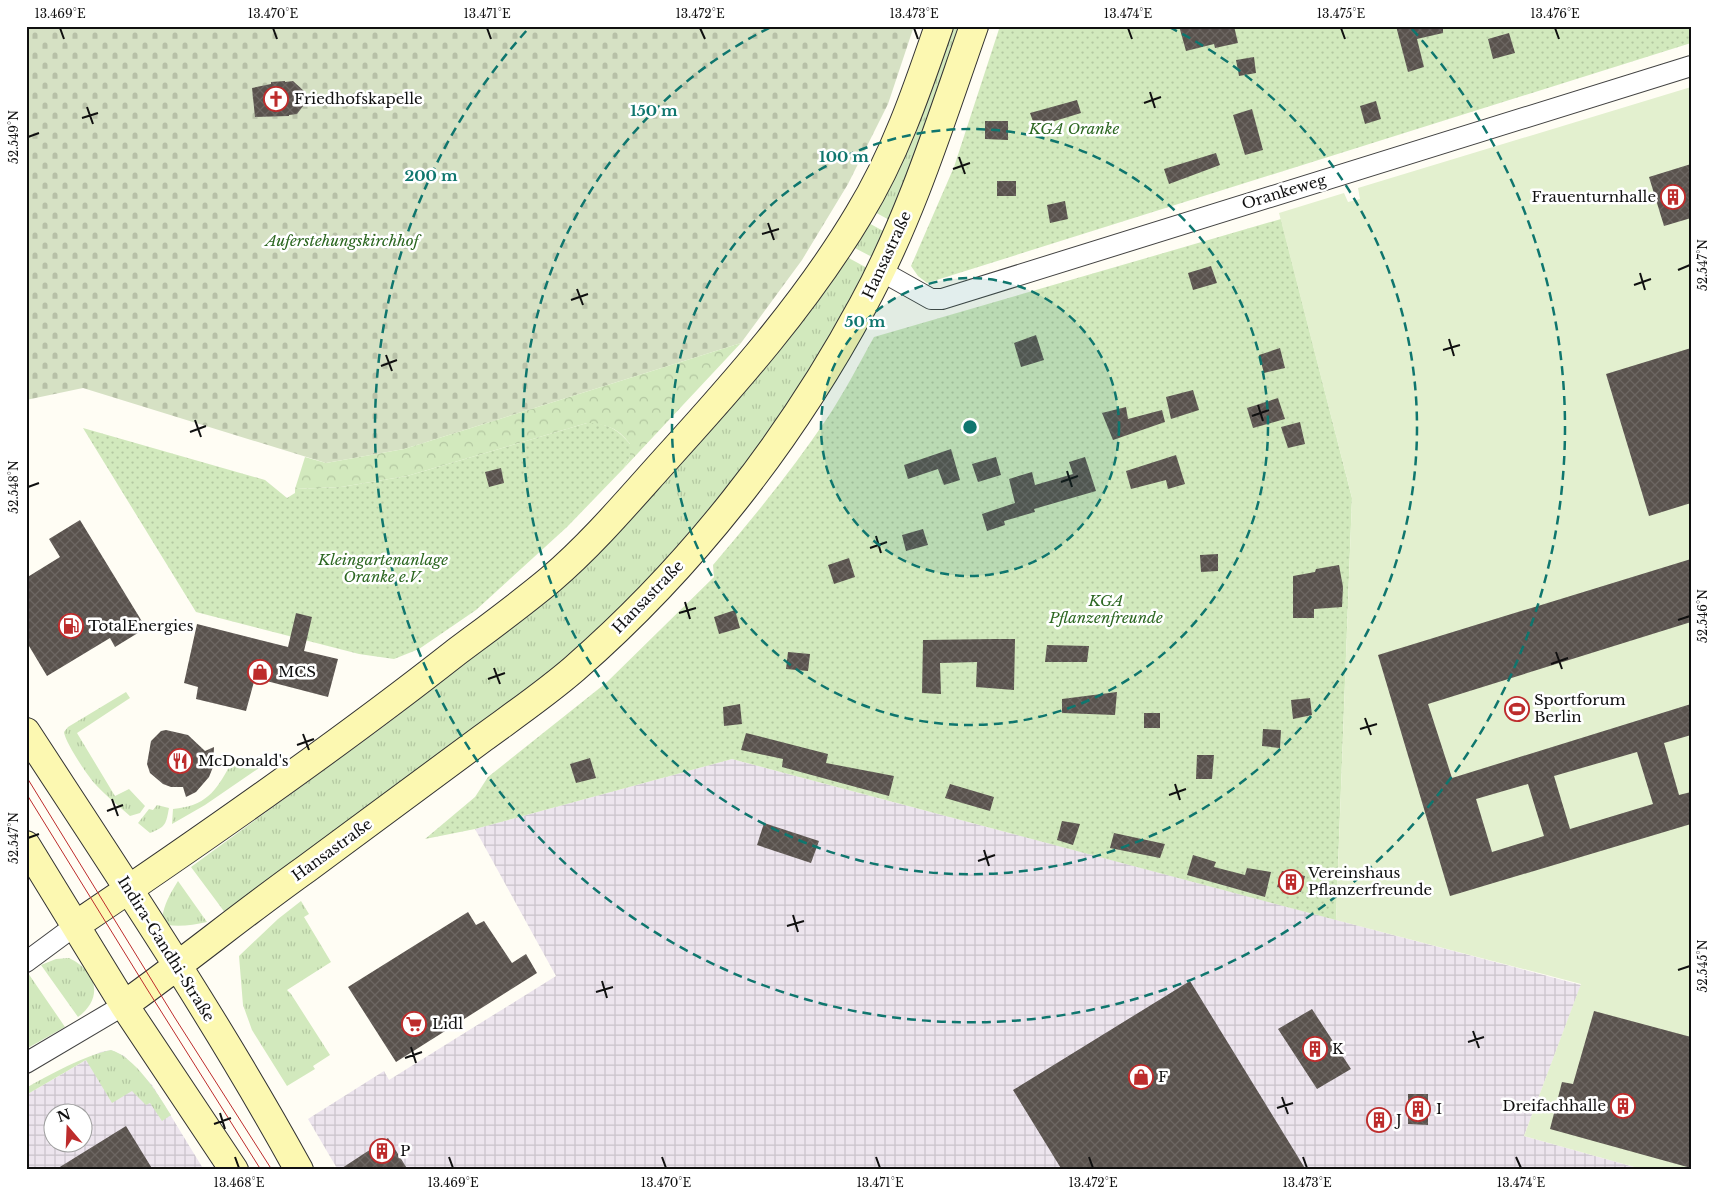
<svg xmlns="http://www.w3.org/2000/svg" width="1717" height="1196" viewBox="0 0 1717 1196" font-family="'Libre Baskerville',serif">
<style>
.industrial{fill:url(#industrial-grid);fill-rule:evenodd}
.grass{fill:url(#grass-tufts)}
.cemetery{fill:url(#cemetery-stones)}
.park{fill:url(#park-crowns)}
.garden{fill:url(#garden-dots)}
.pitch{fill:#e3f0cf}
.building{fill:url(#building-cross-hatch);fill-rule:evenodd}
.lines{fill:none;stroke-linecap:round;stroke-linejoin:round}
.street-casing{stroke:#434343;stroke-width:22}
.secondary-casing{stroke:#323232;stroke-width:30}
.street{stroke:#fff;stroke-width:20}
.secondary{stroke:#fcf8b1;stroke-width:28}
.tram{stroke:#bd2c2c;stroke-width:1}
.ticks{fill:none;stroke:#101010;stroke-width:2}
.ring{fill:none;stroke:#0f766e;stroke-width:2.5;stroke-dasharray:9 6}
.labels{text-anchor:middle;stroke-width:5;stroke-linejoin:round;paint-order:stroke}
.poi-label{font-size:15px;fill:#101010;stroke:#fff;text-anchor:start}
.park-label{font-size:15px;font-style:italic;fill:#2c6721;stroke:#fff}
.street-label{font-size:15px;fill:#101010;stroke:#fff}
.centre{fill:#0f766e;stroke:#fff;stroke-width:2.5}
.ring-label{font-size:15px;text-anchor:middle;font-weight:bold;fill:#0f766e;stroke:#fff;stroke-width:5;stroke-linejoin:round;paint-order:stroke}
.neatline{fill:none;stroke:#101010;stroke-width:2}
.ticks-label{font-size:12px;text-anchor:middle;fill:#101010}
</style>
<defs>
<pattern id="industrial-grid" width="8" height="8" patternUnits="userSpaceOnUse" patternTransform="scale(1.25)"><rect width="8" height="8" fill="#ede5ee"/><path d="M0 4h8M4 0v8" fill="none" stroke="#cac3cb"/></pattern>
<pattern id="grass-tufts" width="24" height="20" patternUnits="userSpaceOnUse" patternTransform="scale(1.25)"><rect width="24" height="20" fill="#d2e9bd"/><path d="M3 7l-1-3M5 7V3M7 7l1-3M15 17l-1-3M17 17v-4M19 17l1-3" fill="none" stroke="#b3c7a1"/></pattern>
<pattern id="cemetery-stones" width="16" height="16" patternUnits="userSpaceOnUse" patternTransform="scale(1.25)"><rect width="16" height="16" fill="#d6e1c4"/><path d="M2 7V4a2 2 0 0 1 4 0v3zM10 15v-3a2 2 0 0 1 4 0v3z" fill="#b7c0a7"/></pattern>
<pattern id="park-crowns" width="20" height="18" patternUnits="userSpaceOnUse" patternTransform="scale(1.25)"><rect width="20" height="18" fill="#d2e9bd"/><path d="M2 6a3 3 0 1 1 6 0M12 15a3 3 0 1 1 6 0" fill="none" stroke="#b3c7a1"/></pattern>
<pattern id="garden-dots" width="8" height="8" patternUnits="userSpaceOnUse" patternTransform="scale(1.25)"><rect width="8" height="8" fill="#d2e9bd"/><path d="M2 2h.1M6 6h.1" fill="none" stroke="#b3c7a1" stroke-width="1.8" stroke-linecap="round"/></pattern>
<pattern id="building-cross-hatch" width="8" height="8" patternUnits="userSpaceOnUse" patternTransform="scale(1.25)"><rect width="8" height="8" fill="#59524d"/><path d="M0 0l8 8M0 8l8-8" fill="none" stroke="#6c6662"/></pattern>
</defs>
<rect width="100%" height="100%" fill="#fffdf4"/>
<path class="industrial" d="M732,759L1581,985L1524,1136L1645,1170H338L308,1119L384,1071L389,1080L556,976L475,829Z
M111,1050L124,1056L152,1085L204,1170H26V1095L100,1052ZM52,1114H82V1144H52Z"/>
<path class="grass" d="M948,26H966L893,222L871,210Z
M865,221L887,233L874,258L851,246Z
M845,256L869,269L811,375L710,517L629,602L557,667L226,914L191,867L383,727L502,635Z
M126,692L130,698L77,733L115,796L129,789L145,806L140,813L130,816C119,806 106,796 96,785C88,777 65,742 64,732L68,727Z
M246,761L254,763L259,768L205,805L172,824L173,809C205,806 216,792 230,765Z
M157,805L169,808C166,824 166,827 150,833L138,823L149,809L153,810Z
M178,881L207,922C193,925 181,927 167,925L162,919C164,904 170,894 178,881Z
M301,901L309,914L304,917L331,962L287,990L291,994L330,1055L313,1066L315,1069L287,1086L252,1030L243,1005L239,956L278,919Z
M69,958C97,971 104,998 78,1017L41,965L56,959Z
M28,973L65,1027L26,1049V974Z
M111,1050C135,1057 158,1094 171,1115L162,1121L150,1103L146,1105L132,1091L112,1103L86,1060L26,1095V1088C51,1074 83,1056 111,1050Z"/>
<path class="cemetery" d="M26,26H914L888,104L848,184L802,260L741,343L404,449L326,463L83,388L26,400Z"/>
<path class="park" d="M741,343L624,468L630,457V444C617,427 608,425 587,423L407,476L341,487L295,489L305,457L326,463L404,449Z"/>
<path class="garden" d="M1000,26H1691V43L927,283L918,276L911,266L954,167Z
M1281,219L1352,498L1336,920L732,759L475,829L425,839L475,797L488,777L606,683L714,577L713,565C754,517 793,469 828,417C845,391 859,364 874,337Z
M587,423C606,422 619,430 630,444V457L624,468L567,527L476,610L419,649L394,659L359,654L196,612L83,428L265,480L287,498L295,493V489L341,487L407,476Z"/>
<path class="pitch" d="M1691,87V1170H1645L1524,1136L1581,984L1336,920L1352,498L1279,213L1344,193L1348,202L1360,199L1358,188Z"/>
<path class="building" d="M1179,26H1234L1238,43L1215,48L1214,44L1186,51Z
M1396,26H1443V33L1417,39L1424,67L1408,72Z
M1509,33L1515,53L1493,59L1488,39Z
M1254,57L1256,73L1239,76L1236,60Z
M285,81V82L293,81L305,92L307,101L297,114L289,115V116L255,117L252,88L271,84V82Z
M1077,100L1081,113L1035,127L1030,113Z
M1376,101L1381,119L1365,124L1360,106Z
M1252,109L1263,150L1245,155L1233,115Z
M985,121H1008V140L985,139Z
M1216,153L1220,165L1169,184L1164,169Z
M1691,164V218L1664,226L1649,177Z
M997,181H1016V196H997Z
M1065,201L1068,219L1050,223L1047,205Z
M1211,266L1217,283L1193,290L1188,273Z
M1036,335L1044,360L1021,367L1014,343Z
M1280,348L1285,368L1264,373L1259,355Z
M1691,348V503L1649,516L1606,374Z
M1193,390L1199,410L1171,419L1166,397Z
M1278,398L1285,419L1253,428L1247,408Z
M1126,407L1128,419L1162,410L1165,422L1113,440L1102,413Z
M1300,422L1305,444L1288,448L1281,427Z
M951,449L960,480L944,485L938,469L908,479L904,465Z
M1176,455L1185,484L1168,489L1166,480L1131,489L1126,471Z
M996,457L1001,475L978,482L972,464Z
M1085,457L1096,491L1034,509L1035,512L1004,521L1005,525L987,531L982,514L1015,503L1009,479L1032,472L1035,485L1073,474L1069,462Z
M501,468L504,483L489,487L485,472Z
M80,520L146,628L115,647L110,638L47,676L26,641V578L60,557L49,539Z
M923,529L928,545L906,551L902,535Z
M1218,554V571L1201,572L1200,555Z
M849,558L855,577L834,584L828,565Z
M1691,559V622L1428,704L1452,778L1691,704V735L1664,743L1679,795L1691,792V824L1450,896L1378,655ZM1637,752L1653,804L1570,829L1554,776ZM1528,784L1544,836L1492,852L1476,799Z
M1339,565L1343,587L1342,607L1314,609V618H1293V576L1315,572L1316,569Z
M735,610L740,628L719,634L714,617Z
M296,613L312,617L304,651L338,659L328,697L255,678L246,711L196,699L198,687L184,683L197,624L288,647Z
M995,639H1015L1014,690L976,687L977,662L940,663L941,694L922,693L923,640Z
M1047,645L1089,646L1087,662H1045Z
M788,652L810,654L808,671L786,669Z
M1117,692L1115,715L1062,713V699Z
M1310,698L1312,715L1293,719L1291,700Z
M740,704L742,724L724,726L723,707Z
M1144,713H1160V728H1144Z
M1263,729L1281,730L1280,748L1262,746Z
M166,730L188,735L205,751L214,747L213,767L209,777L196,792L186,797L183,787H171L163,784L150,773L147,764L151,741L161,731Z
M746,733L828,754L826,763L894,776L889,796L782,767L783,759L741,750Z
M1197,755H1214L1212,779H1196Z
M590,758L596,778L576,783L570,764Z
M950,784L994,797L990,811L945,798Z
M1062,821L1080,824L1073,845L1057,840Z
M764,823L819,841L811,863L757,845Z
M1114,833L1165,844L1160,858L1110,848Z
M1193,855L1216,862L1214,867L1245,875L1247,868L1271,872L1265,897L1187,875Z
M1282,871L1305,876L1301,892L1277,887Z
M468,912L476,925L484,921L512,963L526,954L537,973L396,1062L348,987Z
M1190,981L1306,1170H1062L1013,1090Z
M1312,1009L1351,1069L1317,1089L1278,1029Z
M1594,1011L1691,1037V1168L1550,1129L1562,1082L1573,1084Z
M1408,1094H1428V1125L1408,1124Z
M126,1126L153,1170H55Z
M388,1138L408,1170H339Z"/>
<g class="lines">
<defs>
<path id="street" d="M881,271L931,299H942L1691,66
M26,962L76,925
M26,1063L124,1005"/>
<path id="secondary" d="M26,732C120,876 216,1019 299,1170
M26,845L124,1005L234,1170
M76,925C205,838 333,749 455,653C487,629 520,605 551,579C593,543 629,500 666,459C735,383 806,303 859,214C895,155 917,90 939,26
M124,1005C186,961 244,913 306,869C365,826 424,782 483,738C513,716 545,694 574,669C691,567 789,442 863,305C911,217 941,120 974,26"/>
</defs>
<use href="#street" class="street-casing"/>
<use href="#secondary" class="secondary-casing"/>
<use href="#street" class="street"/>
<use href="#secondary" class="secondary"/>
<path class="tram" d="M26,776L175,1018L272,1170
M26,793L147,989L261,1170"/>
</g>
<path class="ticks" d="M60,28L64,39M273,28L277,39M487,28L491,39M700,28L705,39M914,28L918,39M1128,28L1132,39M1341,28L1345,39M1555,28L1559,39M1150,92L1155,108M1144,103L1161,97M87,107L93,124M82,118L98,113M28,137L39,133M959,157L965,174M953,169L970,163M768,223L774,240M762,234L779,229M1678,270L1690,265M1640,273L1645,290M1634,285L1651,279M577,289L583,305M571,300L588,294M1449,339L1454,356M1443,350L1460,345M386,355L392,371M381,366L397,360M1258,405L1263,421M1252,416L1269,410M195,420L201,437M190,432L206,426M1067,471L1072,487M1061,482L1078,476M28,487L39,483M876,536L881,553M870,548L887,542M685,602L690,619M679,613L696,608M1678,620L1690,616M1556,652L1562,669M1551,664L1568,658M494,668L500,684M488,679L505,673M1365,718L1371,735M1360,729L1377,724M303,734L309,750M297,745L314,739M1175,784L1180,800M1169,795L1186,789M112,799L118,816M107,811L123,805M28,838L39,834M984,850L989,866M978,861L995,855M793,915L798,932M787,926L804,921M1678,970L1690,966M602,981L607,998M596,992L613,987M1473,1031L1479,1048M1468,1042L1484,1037M411,1047L416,1063M405,1058L422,1052M1282,1097L1288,1114M1277,1108L1293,1103M220,1113L225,1129M214,1124L231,1118M235,1157L239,1168M449,1157L453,1168M662,1157L666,1168M876,1157L880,1168M1089,1157L1093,1168M1303,1157L1307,1168M1516,1157L1521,1168"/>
<circle cx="970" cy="427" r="149" fill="#0f766e" fill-opacity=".12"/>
<g class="ring">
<circle cx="970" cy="427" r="149"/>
<circle cx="970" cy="427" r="298"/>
<path d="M1169 27A447 447 0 1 1 771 27"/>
<path d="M1412 29A595 595 0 1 1 528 29"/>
</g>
<defs>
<symbol id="church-ring" viewBox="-11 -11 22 22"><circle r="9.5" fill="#fff" stroke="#bd2c2c" stroke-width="1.5"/><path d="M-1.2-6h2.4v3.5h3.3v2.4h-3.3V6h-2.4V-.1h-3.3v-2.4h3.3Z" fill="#bd2c2c"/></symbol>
<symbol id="building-ring" viewBox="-11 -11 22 22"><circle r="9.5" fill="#fff" stroke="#bd2c2c" stroke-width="1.5"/><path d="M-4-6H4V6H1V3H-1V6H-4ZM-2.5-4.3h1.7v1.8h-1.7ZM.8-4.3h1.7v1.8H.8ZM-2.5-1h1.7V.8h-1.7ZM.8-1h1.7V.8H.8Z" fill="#bd2c2c"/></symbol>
<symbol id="fuel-ring" viewBox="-11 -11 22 22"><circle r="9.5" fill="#fff" stroke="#bd2c2c" stroke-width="1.5"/><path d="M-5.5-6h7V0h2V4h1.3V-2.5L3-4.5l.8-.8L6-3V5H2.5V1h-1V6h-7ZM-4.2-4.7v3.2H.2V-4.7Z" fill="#bd2c2c"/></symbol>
<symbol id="shop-ring" viewBox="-11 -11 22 22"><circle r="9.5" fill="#fff" stroke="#bd2c2c" stroke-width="1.5"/><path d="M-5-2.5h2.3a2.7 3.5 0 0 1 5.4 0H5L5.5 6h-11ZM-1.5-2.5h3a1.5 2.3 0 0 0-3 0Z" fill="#bd2c2c"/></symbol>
<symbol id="stadium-ring" viewBox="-11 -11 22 22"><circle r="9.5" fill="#fff" stroke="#bd2c2c" stroke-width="1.5"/><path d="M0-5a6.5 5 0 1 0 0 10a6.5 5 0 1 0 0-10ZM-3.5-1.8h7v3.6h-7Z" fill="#bd2c2c"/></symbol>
<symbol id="restaurant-ring" viewBox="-11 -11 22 22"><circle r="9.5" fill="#fff" stroke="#bd2c2c" stroke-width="1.5"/><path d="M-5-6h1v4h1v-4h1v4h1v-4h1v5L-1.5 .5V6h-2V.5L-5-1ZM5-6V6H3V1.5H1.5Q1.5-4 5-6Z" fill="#bd2c2c"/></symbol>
<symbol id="supermarket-ring" viewBox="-11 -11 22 22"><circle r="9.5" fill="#fff" stroke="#bd2c2c" stroke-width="1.5"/><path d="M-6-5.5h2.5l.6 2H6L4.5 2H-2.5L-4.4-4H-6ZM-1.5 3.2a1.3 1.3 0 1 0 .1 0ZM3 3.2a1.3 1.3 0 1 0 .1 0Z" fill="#bd2c2c"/></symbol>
</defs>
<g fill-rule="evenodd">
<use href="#church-ring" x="262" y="85" width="28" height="28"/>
<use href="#building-ring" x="1659" y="183" width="28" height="28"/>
<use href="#fuel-ring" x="57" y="612" width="28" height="28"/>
<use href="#shop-ring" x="246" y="658" width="28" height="28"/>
<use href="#stadium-ring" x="1503" y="695" width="28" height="28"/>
<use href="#restaurant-ring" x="166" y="747" width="28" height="28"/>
<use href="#building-ring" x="1277" y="868" width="28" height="28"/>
<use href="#supermarket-ring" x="400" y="1010" width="28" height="28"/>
<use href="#building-ring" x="1301" y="1035" width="28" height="28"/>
<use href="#shop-ring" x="1127" y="1063" width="28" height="28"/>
<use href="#building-ring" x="1609" y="1092" width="28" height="28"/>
<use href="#building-ring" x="1404" y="1095" width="28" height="28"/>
<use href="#building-ring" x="1365" y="1106" width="28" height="28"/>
<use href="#building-ring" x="368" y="1137" width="28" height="28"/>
</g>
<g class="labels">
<g class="poi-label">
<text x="294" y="104">Friedhofskapelle</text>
<text x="1656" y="202" text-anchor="end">Frauenturnhalle</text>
<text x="88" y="631">TotalEnergies</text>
<text x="278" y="677">MCS</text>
<text x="1534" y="705">Sportforum<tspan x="1534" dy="17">Berlin</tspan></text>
<text x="198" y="766">McDonald's</text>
<text x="1308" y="878">Vereinshaus<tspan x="1308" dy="17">Pflanzerfreunde</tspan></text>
<text x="432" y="1029">Lidl</text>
<text x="1332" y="1054">K</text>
<text x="1158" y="1082">F</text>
<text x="1606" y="1111" text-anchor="end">Dreifachhalle</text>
<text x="1436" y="1114">I</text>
<text x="1396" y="1125">J</text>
<text x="400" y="1156">P</text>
</g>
<g class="park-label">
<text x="1074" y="134">KGA Oranke</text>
<text x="342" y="246">Auferstehungskirchhof</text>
<text x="383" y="565">Kleingartenanlage<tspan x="383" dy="17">Oranke e.V.</tspan></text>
<text x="1106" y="606">KGA<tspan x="1106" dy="17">Pflanzenfreunde</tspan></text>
</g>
<g class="street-label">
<text transform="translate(1284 192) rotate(-17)" y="5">Orankeweg</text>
<text transform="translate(887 255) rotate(-65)" y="5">Hansastraße</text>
<text transform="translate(648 597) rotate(-46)" y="5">Hansastraße</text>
<text transform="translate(332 850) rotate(-36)" y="5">Hansastraße</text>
<text transform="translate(166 949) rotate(58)" y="5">Indira-Gandhi-Straße</text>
</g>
</g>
<circle cx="970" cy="427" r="8" class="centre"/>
<g class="ring-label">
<text x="654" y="116">150 m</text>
<text x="844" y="162">100 m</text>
<text x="431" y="181">200 m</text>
<text x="865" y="327">50 m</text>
</g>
<rect width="1717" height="1196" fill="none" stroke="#ffffff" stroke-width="55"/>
<g transform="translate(68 1128) rotate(341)"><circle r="24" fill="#ffffff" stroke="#9f9f9f"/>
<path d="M0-4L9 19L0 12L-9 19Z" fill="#bd2c2c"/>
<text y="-8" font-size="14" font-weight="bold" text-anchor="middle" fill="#101010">N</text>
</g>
<rect x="28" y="28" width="1662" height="1140" class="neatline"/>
<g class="ticks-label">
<text x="60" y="18">13.469°E</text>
<text x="273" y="18">13.470°E</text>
<text x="487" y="18">13.471°E</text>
<text x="700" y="18">13.472°E</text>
<text x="914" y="18">13.473°E</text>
<text x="1128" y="18">13.474°E</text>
<text x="1341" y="18">13.475°E</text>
<text x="1555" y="18">13.476°E</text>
<text transform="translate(14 137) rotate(-90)" y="4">52.549°N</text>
<text transform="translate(1703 265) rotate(-90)" y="4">52.547°N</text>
<text transform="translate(14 487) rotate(-90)" y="4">52.548°N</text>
<text transform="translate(1703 616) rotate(-90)" y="4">52.546°N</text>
<text transform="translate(14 838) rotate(-90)" y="4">52.547°N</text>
<text transform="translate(1703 966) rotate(-90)" y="4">52.545°N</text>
<text x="239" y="1187">13.468°E</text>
<text x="453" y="1187">13.469°E</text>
<text x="666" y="1187">13.470°E</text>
<text x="880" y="1187">13.471°E</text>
<text x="1093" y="1187">13.472°E</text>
<text x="1307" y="1187">13.473°E</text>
<text x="1521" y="1187">13.474°E</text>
</g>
</svg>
